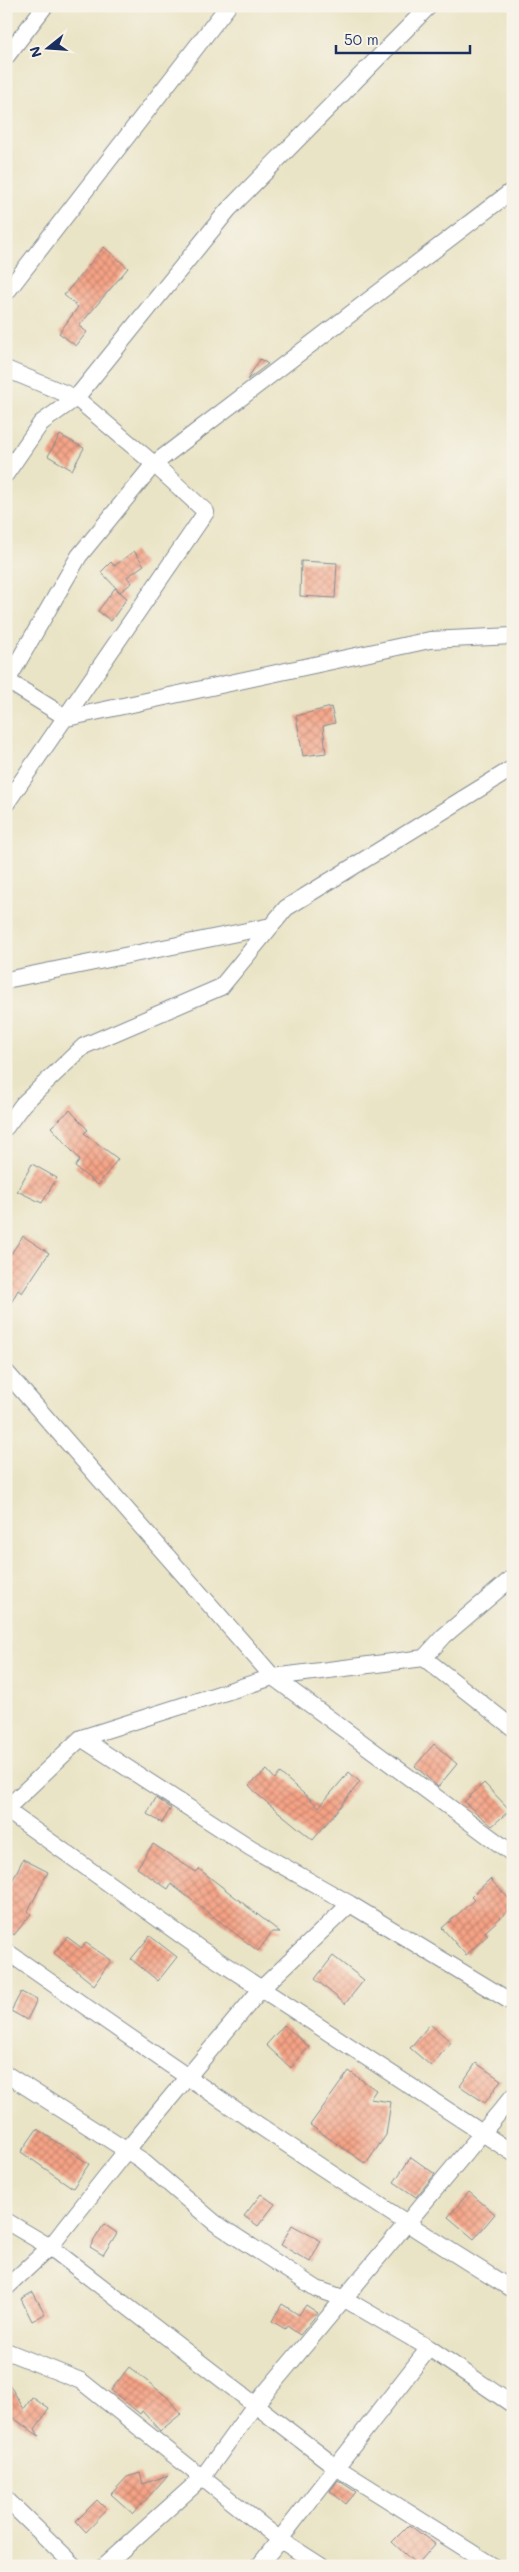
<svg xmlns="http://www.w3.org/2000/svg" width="519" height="2572" viewBox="0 0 519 2572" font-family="Mali,sans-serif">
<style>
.building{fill:url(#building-cross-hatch)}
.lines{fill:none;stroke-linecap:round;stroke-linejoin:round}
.minor-casing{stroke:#828a92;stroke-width:18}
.minor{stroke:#fff;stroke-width:16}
</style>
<defs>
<pattern id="building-cross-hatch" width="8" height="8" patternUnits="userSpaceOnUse" patternTransform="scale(1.25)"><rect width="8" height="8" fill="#f6a385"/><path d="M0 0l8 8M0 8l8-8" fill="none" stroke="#c68570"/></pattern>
</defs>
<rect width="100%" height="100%" fill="#f7f3e8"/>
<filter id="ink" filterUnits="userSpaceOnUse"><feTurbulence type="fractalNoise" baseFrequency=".02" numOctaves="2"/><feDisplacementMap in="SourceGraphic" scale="10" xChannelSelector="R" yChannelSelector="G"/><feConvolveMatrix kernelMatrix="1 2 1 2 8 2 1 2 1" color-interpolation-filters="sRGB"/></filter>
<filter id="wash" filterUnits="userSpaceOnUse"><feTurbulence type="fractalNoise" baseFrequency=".0096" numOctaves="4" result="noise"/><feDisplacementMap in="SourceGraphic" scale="20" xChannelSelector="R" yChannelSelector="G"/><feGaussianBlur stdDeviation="1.12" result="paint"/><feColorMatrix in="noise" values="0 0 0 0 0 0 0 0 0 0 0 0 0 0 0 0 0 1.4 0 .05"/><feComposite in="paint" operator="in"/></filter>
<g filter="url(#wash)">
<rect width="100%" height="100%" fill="#eae4c6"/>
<g id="blocks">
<path class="building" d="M104,247L128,268L79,326L87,332L76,346L59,333L78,307L64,295Z
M260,359L268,364L247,380Z
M60,435L84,448L72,470L48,456Z
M134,551L144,565L127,577L132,583L120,592L101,572L111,562L114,566Z
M301,561L337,563L335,598L300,596Z
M115,588L127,598L111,621L98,611Z
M331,707L335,723L323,726L326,753L303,756L296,716Z
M70,1110L88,1130L84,1133L118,1159L98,1185L75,1167L80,1160L51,1127Z
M32,1164L57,1178L42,1203L17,1191Z
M23,1236L49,1253L22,1293L18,1290L6,1312V1261Z
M434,1744L457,1764L438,1787L415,1766Z
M267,1770L275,1779L280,1773L319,1807L349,1772L360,1782L313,1840L258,1795L249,1785Z
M484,1783L510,1810L492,1826L464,1802Z
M156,1798L171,1808L162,1823L147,1814Z
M153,1844L196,1872L199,1869L280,1932H272L258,1951L171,1884L168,1889L137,1868Z
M23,1859L48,1872L28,1911L31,1914L14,1935L6,1928V1893Z
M490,1879L513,1903V1906L485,1932L488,1935L466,1955L442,1928L474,1900L471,1897Z
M150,1936L177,1957L158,1981L131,1959Z
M67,1937L82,1948L86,1943L111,1960L94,1985L54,1953Z
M333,1956L364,1980L345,2004L315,1979Z
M21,1992L37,2000L27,2020L11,2011Z
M430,2024L451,2042L431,2066L410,2048Z
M284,2025L309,2047L291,2068L266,2045Z
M476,2063L501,2080L485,2103L460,2086Z
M349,2071L376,2090L370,2099L391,2102L386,2135L366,2164L310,2125Z
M37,2129L89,2164L73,2188L21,2152Z
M411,2157L435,2174L416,2197L394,2182Z
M469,2192L495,2214L474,2239L448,2217Z
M261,2194L275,2204L258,2226L244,2216Z
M104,2224L117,2233L103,2255L90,2247Z
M292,2225L321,2241L310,2262L281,2245Z
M33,2292L45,2314L32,2321L21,2299Z
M282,2304L299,2315L306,2305L318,2313L300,2335L287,2326L285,2329L272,2321Z
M129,2367L167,2397L181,2414L160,2431L142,2411L140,2414L111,2390Z
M6,2379L24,2409L32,2397L49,2409L35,2429L39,2436L6,2413Z
M140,2473L143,2484L168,2475L133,2514L111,2494L127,2477Z
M338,2480L356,2492L346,2504L330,2491Z
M97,2500L107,2510L86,2532L76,2521Z
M409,2525L435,2544L417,2565L392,2542Z"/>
</g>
</g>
<g filter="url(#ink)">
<use href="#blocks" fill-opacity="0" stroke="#828a92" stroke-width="1"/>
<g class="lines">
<defs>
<path id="minor" d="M6,57L45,6
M6,293L228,6
M6,369L76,398L154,464L206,512L6,804
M6,474L41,423L76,398L228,210L429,6
M6,680L67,718L430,640L513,636
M7,681L79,556L154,464L513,190
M6,980L271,926
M6,1127L23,1104L84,1046L221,987L286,908L513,768
M6,1372L273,1677L513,1854
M424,1658L513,1728
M81,1738L251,1848L350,1904L513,2003
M6,1809L81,1738L273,1677L424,1658L444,1636L513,1577
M6,1810L199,1948L513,2153
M6,1951C173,2068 340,2183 513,2290
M6,2074L140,2159L215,2223L317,2289L343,2298L429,2348L513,2405
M6,2221L50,2247L336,2467L493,2566
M6,2288L50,2247L126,2151L261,1989L350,1904
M6,2351L81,2381L279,2539L321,2566
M6,2499L75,2566
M104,2566L202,2478L255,2405L513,2096
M259,2566L429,2348"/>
</defs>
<use href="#minor" class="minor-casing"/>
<use href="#minor" class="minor"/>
</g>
</g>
<rect width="519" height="2572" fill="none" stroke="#f7f3e8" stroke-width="25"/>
<g transform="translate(48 48) rotate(253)" stroke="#f7f3e8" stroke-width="4" paint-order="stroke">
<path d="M0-4L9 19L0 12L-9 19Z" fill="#1b2f5e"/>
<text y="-8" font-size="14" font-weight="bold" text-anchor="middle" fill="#1b2f5e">N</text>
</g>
<path d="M336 45v8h134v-8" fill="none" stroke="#1b2f5e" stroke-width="2.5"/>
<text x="344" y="45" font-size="15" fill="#1b2f5e" stroke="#f7f3e8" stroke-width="4" paint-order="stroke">50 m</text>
</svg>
